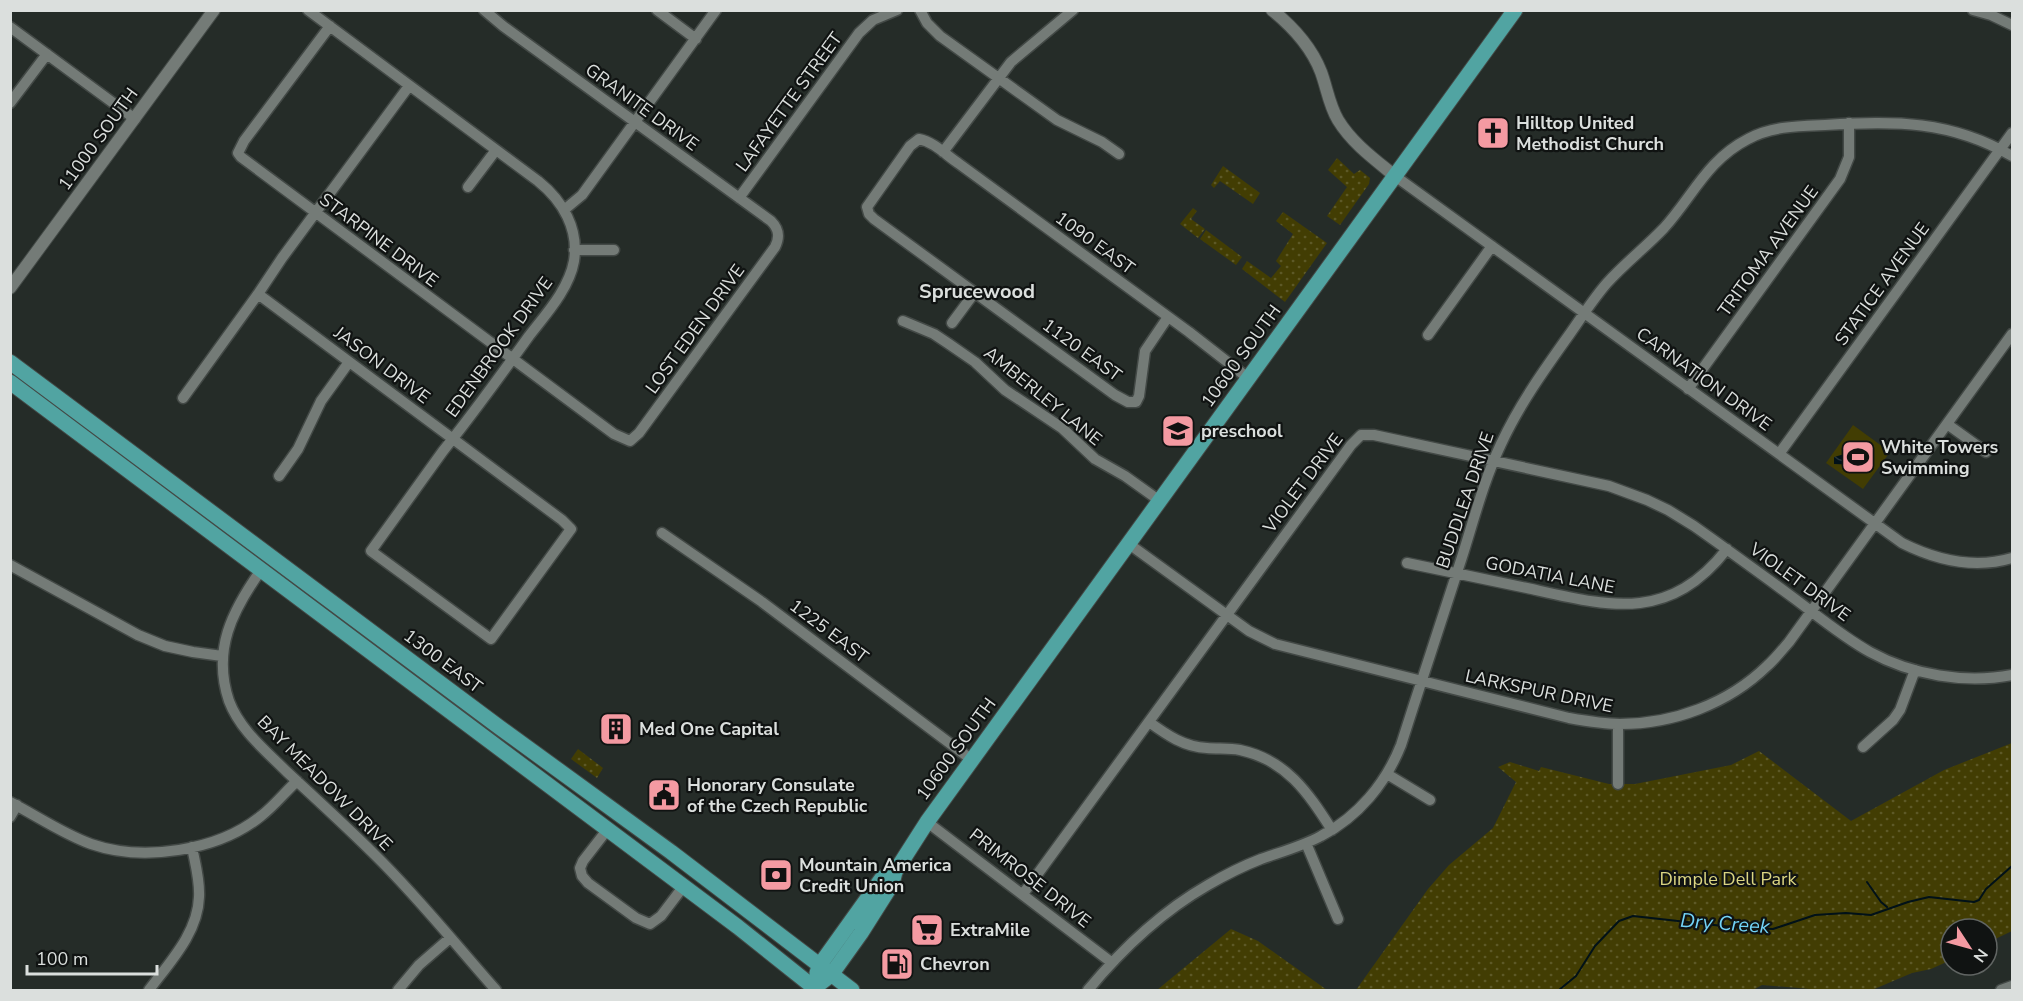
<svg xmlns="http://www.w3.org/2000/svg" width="2023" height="1001" viewBox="0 0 2023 1001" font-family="'Nunito Sans',sans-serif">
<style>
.grass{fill:url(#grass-dots)}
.pitch{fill:#423d03}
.water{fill:url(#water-waves)}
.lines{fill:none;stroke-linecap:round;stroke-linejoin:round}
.stream{stroke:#011118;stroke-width:2}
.minor-casing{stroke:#434946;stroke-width:13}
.tertiary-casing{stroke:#434946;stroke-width:14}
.primary-casing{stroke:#434946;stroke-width:17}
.minor{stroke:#747b77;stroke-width:10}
.tertiary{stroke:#747b77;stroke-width:12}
.primary{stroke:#51a4a2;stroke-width:15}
.labels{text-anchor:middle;stroke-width:4.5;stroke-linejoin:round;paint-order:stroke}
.street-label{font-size:18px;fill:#dbdfdd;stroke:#101312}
.poi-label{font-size:18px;font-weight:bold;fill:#dbdfdd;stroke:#101312;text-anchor:start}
.park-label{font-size:18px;fill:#dbd582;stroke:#101312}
.neighbourhood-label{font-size:20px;font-weight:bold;fill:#dbdfdd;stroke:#101312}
.water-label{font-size:20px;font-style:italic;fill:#72d3f7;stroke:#101312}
</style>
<defs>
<pattern id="grass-dots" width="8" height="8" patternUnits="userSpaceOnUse" patternTransform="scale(1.5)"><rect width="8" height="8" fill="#423d03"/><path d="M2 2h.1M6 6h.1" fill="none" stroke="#5d5927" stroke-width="1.8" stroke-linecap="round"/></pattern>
<pattern id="water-waves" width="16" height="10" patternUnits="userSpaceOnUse" patternTransform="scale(1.5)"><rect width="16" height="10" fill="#011118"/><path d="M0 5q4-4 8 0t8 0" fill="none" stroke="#253339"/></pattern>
</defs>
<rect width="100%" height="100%" fill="#252c28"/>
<path class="grass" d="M1337,158L1354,174L1360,170L1370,178L1369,184L1340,225L1327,216L1347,187L1328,170Z
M1223,166L1260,193L1253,204L1220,181L1214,188L1211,185Z
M1193,208L1197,211L1191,219L1205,229L1198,238L1180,224Z
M1283,212L1327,243L1285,302L1242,269L1247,261L1271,278L1281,266L1276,261L1293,234L1276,221Z
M1206,230L1242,257L1236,265L1200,239Z
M2012,743V931L1987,943V929H1951V960L1931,969L1912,973L1872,990H1823L1762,985L1753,990H1356L1428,889L1449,865L1493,828L1516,782L1498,767L1510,762L1539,771L1541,767L1609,784H1635L1731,765L1759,751L1851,821L1944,770Z
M578,749L603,768L597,778L571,759Z
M1231,929L1258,941L1327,990H1157Z"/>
<path class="pitch" d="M1853,425L1890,452L1863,489L1826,463Z"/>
<path class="water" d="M1855,451L1857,465L1834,464V457Z"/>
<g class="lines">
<path class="stream" d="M1867,882L1881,902L1887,907
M1559,990L1576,976L1595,946L1619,921L1633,916L1732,927L1773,929L1815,915L1846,913L1871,915L1908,902L1929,897L1974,902L1979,900L1986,889L2012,866"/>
<defs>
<path id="minor" d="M657,10L696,39
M920,10L927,23L940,36L1057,120L1102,142L1119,154
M1973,10L1991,15L2012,25
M330,26L244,141L238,153L241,157L614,434L630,441L639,433L775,247C780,237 779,229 771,221L503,26L484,10
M10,27L135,119
M10,103L47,54
M943,152L1011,62L1073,10
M1395,176L1902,543C1936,560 1975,569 2012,558
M468,187L496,150
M739,198L859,33L873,20L897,10
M564,210L582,195L716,10
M574,250H614
M258,294L445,433L453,439L562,520L571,529L491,639L371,551L443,451C473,414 501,375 529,336C546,314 569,289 574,261C579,229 563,201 538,181L308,10
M1168,317L1145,351L1139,396L1136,402H1128L1115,395L874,219L869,214L867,207L910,146L919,139C934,142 946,155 958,163L1189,332L1248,378
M903,321L934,334L949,344L975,362L1005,390L1062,428L1095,459L1125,476L1160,501
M952,323L975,292
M1428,335L1492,246
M1688,389L1840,179L1849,157V123
M183,398L258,294L282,258L409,86
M1947,424L1986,452
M1779,454L2012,133
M279,476L298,449L321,401L349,362
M662,533L762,602L972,760
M1129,544L1249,631L1275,644L1569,718C1586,721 1603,724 1620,724C1673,724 1728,704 1767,666C1775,659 1782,650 1789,642L2012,334
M1407,563C1447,571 1487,580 1527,588C1608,606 1668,624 1727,549
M10,565L138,635L165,646L193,652L222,656
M261,570C232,611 212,650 229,701C240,730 265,750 286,771C316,799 346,826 375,855C418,897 456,945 496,990
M1149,722C1167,735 1184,747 1207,748C1218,749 1229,748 1240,750C1287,760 1308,793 1332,830
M1618,724V784
M1863,747L1893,720L1900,710L1915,670
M1387,774L1430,800
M10,802C37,816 63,834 91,844C143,862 218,851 261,816C274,806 285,792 297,781
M10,817L17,805
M927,822L1111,962
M607,830L583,861L580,868L582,876L588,883L636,918L650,924L661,916L683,887
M1306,843L1338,919
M1023,894L1351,445L1361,435H1374L1609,486L1647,500L1668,510L1694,526C1728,550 1761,574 1795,599C1819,617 1843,637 1870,652C1912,675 1965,684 2012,675
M149,990C169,963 198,933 199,897C200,880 195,863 192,847
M398,990L419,965L450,938
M1088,990C1122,949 1161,912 1208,885C1225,875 1243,866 1261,859C1281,852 1303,846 1321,836C1358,817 1386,783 1401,745C1421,682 1442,619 1462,557C1474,519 1484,480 1501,444C1519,405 1544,370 1569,335C1581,318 1593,299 1607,283C1625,263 1646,247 1664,228C1693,196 1707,160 1748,139C1772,126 1799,126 1825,125C1895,121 1950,120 2012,156
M2001,990L2012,986"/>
<path id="tertiary" d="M1272,10C1293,27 1311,46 1321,72C1327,88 1329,105 1338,120C1352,143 1374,159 1395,176
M10,288L214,10"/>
<path id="primary" d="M10,362L499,727L671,852L852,990
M10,382L738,927L817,990
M817,973L819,966L882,878L895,872
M814,988L831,975L861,933L892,884L895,872L927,822L1515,10"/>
</defs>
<use href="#minor" class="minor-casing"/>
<use href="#tertiary" class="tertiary-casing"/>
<use href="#primary" class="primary-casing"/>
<use href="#minor" class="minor"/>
<use href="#tertiary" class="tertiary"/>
<use href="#primary" class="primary"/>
</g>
<defs>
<symbol id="church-square" viewBox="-11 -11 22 22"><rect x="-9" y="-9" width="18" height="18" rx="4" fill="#f49aa2" stroke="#101312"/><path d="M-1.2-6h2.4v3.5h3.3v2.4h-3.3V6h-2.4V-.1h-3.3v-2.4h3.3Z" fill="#111"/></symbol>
<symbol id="school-square" viewBox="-11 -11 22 22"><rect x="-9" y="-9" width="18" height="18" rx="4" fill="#f49aa2" stroke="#101312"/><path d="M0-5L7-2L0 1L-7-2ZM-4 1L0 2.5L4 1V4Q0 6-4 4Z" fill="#111"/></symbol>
<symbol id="stadium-square" viewBox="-11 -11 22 22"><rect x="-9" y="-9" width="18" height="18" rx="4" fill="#f49aa2" stroke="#101312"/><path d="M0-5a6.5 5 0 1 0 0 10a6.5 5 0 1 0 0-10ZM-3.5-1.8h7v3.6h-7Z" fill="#111"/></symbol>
<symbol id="building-square" viewBox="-11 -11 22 22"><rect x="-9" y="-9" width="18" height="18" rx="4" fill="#f49aa2" stroke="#101312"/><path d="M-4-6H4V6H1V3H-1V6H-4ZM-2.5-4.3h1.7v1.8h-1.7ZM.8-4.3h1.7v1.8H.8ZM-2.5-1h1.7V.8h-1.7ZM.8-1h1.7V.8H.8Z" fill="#111"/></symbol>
<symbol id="civic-square" viewBox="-11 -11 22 22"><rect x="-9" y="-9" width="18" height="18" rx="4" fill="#f49aa2" stroke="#101312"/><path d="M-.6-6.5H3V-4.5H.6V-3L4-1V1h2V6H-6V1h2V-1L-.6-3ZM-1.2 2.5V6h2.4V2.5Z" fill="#111"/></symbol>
<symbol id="bank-square" viewBox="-11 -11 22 22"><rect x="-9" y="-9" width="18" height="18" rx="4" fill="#f49aa2" stroke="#101312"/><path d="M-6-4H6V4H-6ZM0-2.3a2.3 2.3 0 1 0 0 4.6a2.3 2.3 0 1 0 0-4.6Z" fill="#111"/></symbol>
<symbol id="supermarket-square" viewBox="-11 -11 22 22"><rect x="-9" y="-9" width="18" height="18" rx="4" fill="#f49aa2" stroke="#101312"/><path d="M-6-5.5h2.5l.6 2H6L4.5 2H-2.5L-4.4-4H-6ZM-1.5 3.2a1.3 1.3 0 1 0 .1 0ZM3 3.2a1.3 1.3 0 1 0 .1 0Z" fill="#111"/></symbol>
<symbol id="fuel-square" viewBox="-11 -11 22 22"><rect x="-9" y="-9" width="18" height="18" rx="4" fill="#f49aa2" stroke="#101312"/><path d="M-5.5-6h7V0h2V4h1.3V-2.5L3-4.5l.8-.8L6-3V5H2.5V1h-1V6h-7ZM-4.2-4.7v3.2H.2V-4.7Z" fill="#111"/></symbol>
</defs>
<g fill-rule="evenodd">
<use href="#church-square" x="1474" y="114" width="38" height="38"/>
<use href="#school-square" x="1159" y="412" width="38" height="38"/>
<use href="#stadium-square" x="1839" y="438" width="38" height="38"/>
<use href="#building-square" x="597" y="710" width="38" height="38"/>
<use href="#civic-square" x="645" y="776" width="38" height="38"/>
<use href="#bank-square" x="757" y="856" width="38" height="38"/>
<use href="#supermarket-square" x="908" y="911" width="38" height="38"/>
<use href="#fuel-square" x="878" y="945" width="38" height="38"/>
</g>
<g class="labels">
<g class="street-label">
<text transform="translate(789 102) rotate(-54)" y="6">LAFAYETTE STREET</text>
<text transform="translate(642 107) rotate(36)" y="6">GRANITE DRIVE</text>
<text transform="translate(98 139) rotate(-54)" y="6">11000 SOUTH</text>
<text transform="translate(379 240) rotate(37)" y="6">STARPINE DRIVE</text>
<text transform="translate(1095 243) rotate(36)" y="6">1090 EAST</text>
<text transform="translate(1768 251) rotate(-54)" y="6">TRITOMA AVENUE</text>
<text transform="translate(1882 284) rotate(-54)" y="6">STATICE AVENUE</text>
<text transform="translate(695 329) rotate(-54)" y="6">LOST EDEN DRIVE</text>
<text transform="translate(499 347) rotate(-54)" y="6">EDENBROOK DRIVE</text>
<text transform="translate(1082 350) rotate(36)" y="6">1120 EAST</text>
<text transform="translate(1241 356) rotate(-54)" y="6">10600 SOUTH</text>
<text transform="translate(382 365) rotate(37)" y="6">JASON DRIVE</text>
<text transform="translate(1704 379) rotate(36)" y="6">CARNATION DRIVE</text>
<text transform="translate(1043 396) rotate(39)" y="6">AMBERLEY LANE</text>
<text transform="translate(1303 483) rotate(-53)" y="6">VIOLET DRIVE</text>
<text transform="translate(1465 500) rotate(-71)" y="6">BUDDLEA DRIVE</text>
<text transform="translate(1550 575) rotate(11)" y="6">GODATIA LANE</text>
<text transform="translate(1800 582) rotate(36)" y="6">VIOLET DRIVE</text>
<text transform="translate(829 631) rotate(37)" y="6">1225 EAST</text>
<text transform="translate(443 661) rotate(37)" y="6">1300 EAST</text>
<text transform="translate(1539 691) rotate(12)" y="6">LARKSPUR DRIVE</text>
<text transform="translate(956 749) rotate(-54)" y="6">10600 SOUTH</text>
<text transform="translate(325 783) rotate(45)" y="6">BAY MEADOW DRIVE</text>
<text transform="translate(1030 878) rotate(38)" y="6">PRIMROSE DRIVE</text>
</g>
<g class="poi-label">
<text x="1516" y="129">Hilltop United<tspan x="1516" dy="21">Methodist Church</tspan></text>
<text x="1201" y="437">preschool</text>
<text x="1881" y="453">White Towers<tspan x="1881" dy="21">Swimming</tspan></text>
<text x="639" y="735">Med One Capital</text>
<text x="687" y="791">Honorary Consulate<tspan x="687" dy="21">of the Czech Republic</tspan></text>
<text x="799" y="871">Mountain America<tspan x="799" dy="21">Credit Union</tspan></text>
<text x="950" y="936">ExtraMile</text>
<text x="920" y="970">Chevron</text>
</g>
<g class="park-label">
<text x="1728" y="885">Dimple Dell Park</text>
</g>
<g class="neighbourhood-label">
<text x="977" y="298">Sprucewood</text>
</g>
<g class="water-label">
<text transform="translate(1725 923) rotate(4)" y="7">Dry Creek</text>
</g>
</g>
<rect width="2023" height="1001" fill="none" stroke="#dbdfdd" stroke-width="24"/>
<g transform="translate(1969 947) rotate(126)"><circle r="28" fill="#101312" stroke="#616563" stroke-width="1.5"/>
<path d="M0-4.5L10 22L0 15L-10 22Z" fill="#f49aa2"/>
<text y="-9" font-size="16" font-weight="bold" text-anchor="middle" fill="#dbdfdd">N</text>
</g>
<path d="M27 965v9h130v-9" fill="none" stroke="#dbdfdd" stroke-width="3"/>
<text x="36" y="965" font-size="18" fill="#dbdfdd" stroke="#101312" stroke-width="4.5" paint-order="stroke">100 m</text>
</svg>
